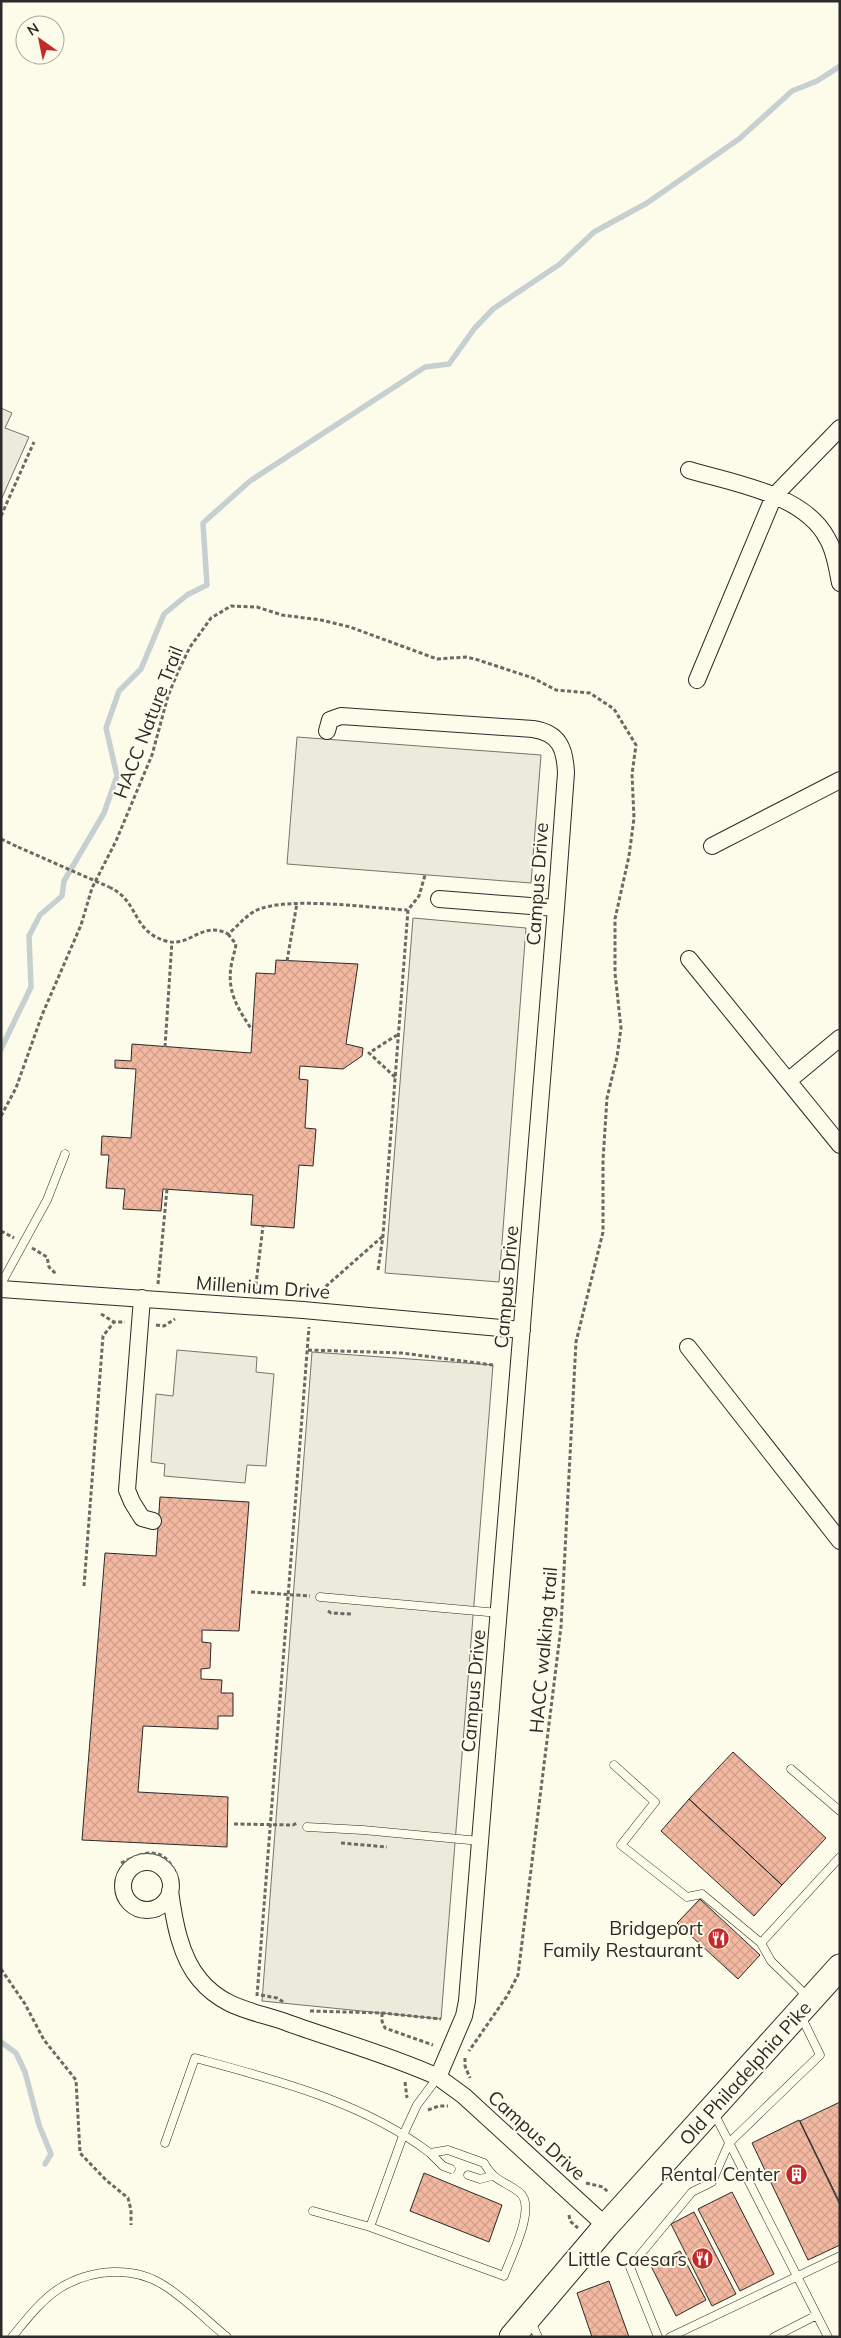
<svg xmlns="http://www.w3.org/2000/svg" width="841" height="2338" viewBox="0 0 841 2338" font-family="Mulish,sans-serif">
<style>
.parking{fill:#eceadb;stroke:#74746e}
.lines{fill:none;stroke-linecap:round;stroke-linejoin:round}
.stream{stroke:#c7d0d0;stroke-width:5.5}
.building{fill:url(#building-cross-hatch);stroke:#2b2b2b}
.lane-casing{stroke:#2b2b2b;stroke-width:9}
.street-casing{stroke:#2b2b2b;stroke-width:18}
.primary-casing{stroke:#2b2b2b;stroke-width:27}
.path{stroke:#6a6964;stroke-width:3;stroke-dasharray:4 2.5;stroke-linecap:butt}
.lane{stroke:#fdfbea;stroke-width:8}
.street{stroke:#fdfbea;stroke-width:16}
.primary{stroke:#fdfbea;stroke-width:25}
.path-bridge{stroke:#6a6964;stroke-width:3;stroke-dasharray:4 2.5;stroke-linecap:butt}
.labels{text-anchor:middle;stroke-width:4;stroke-linejoin:round;paint-order:stroke}
.street-label{font-size:19px;fill:#2b2b2b;stroke:#fdfbea}
.poi-label{font-size:19px;fill:#2b2b2b;stroke:#fdfbea;text-anchor:end}
</style>
<defs>
<pattern id="building-cross-hatch" width="8" height="8" patternUnits="userSpaceOnUse" patternTransform="scale(1.25)"><rect width="8" height="8" fill="#f2b8a0"/><path d="M0 0l8 8M0 8l8-8" fill="none" stroke="#d09e8a"/></pattern>
</defs>
<rect width="100%" height="100%" fill="#fdfbea"/>
<path class="parking" d="M1,408L12,413L5,428L29,437L1,500Z
M297,737L541,755L531,883L287,864Z
M413,918L526,928L499,1282L385,1273Z
M177,1350L257,1357L256,1372L274,1374L266,1466L247,1465L245,1483L164,1476L165,1464L151,1462L156,1394L173,1396Z
M312,1352L493,1365L441,2019L262,2001Z"/>
<g class="lines">
<path class="stream" d="M1,1049L31,987L29,936L40,915L62,896L64,881L104,813L117,776L106,728L119,691L141,669L164,614L187,595L207,585L203,523L250,481L425,367L449,364L474,329L493,309L560,264L594,232L647,203L739,139L792,91L817,81L840,66
M1,2042L16,2053L25,2072L39,2125L51,2154L45,2164"/>
</g>
<path class="building" d="M276,960L358,964L346,1044L363,1048L362,1056L343,1069L300,1066L299,1079L308,1080L305,1128L316,1129L313,1166L299,1165L294,1228L251,1225L253,1195L163,1189L161,1211L123,1209L125,1189L106,1188L109,1155H101L102,1136L131,1138L136,1069L115,1068V1060L131,1061L132,1044L251,1053L256,973L275,974Z
M160,1497L249,1502L239,1631L202,1630V1642L211,1643L210,1668L201,1669V1679L222,1680L221,1693H233V1716H218V1729L143,1726L138,1792L228,1797L227,1847L82,1840L105,1553L156,1556Z
M733,1752L826,1838L782,1885L689,1799Z
M689,1799L782,1885L754,1916L661,1831Z
M700,1899L760,1955L738,1979L677,1923Z
M840,2102V2203L800,2121Z
M799,2120L840,2205V2245L808,2260L752,2143Z
M424,2173L502,2205L489,2242L410,2211Z
M732,2192L774,2274L740,2291L698,2209Z
M694,2212L736,2294L712,2306L671,2224Z
M680,2251L706,2300L676,2316L651,2266Z
M609,2281L629,2337H592L577,2293Z"/>
<g class="lines">
<defs>
<path id="lane" d="M1,1284L47,1200L65,1154
M320,1597L499,1613
M614,1765L655,1802L621,1845L687,1897L702,1894L761,1943L771,1961L809,1998
M791,1769L840,1811
M307,1827L363,1830L480,1841
M761,1943L840,1857
M714,2113L828,2337
M165,2143L195,2058C276,2080 363,2102 430,2153L448,2150L484,2163C495,2182 503,2180 519,2192C538,2206 510,2258 504,2276L370,2227L404,2133L417,2105L438,2077
M430,2153L443,2166L451,2169
M468,2175L480,2179L492,2176
M313,2211L370,2227
M531,2321L538,2337
M12,2337C26,2320 41,2300 60,2288C91,2269 134,2265 165,2286C187,2300 206,2320 227,2337
M658,2337L630,2267L692,2192L712,2182L729,2143L820,2055L801,2016
M670,2337L840,2256
M774,2337L817,2315"/>
<path id="street" d="M689,470C733,483 804,494 827,538C835,551 837,568 840,583
M697,680L774,496L840,428
M327,731L330,720L341,716L533,729C559,733 565,748 566,773L556,908L467,2001L464,2016L438,2077L464,2096L606,2226
M712,846L840,780
M439,899L556,908
M689,959L840,1145
M788,1081L840,1038
M1,1289L303,1310L522,1330
M142,1298L127,1490L132,1502L142,1518L153,1521
M688,1347L840,1541
M123 1886a24 24 0 1 1 48 0a24 24 0 1 1-48 0Z
M170,1891C174,1920 180,1957 200,1980C224,2009 255,2011 288,2023C338,2041 390,2055 438,2077"/>
<path id="primary" d="M512,2337L606,2226L840,1967"/>
</defs>
<use href="#lane" class="lane-casing"/>
<use href="#street" class="street-casing"/>
<use href="#primary" class="primary-casing"/>
<path class="path" d="M1,516L34,442
M1,839L18,847
M109,887C140,901 131,931 166,941C190,948 202,920 228,934C237,927 246,915 257,910C289,896 370,908 407,910
M228,934L236,944C235,952 232,959 231,967C227,993 239,1010 252,1030
M287,961L297,903
M165,1047L172,941
M395,1077L369,1053L397,1035
M1,1116L16,1088L42,1015L81,925L92,888L116,841L152,755L168,696L177,674L190,647L211,618L231,606L257,607L282,615L321,620L350,627L437,659L466,657L475,659L533,678L556,690L590,693L614,709L636,745L632,774L634,818L629,856L615,919V973L621,1028L617,1057L607,1098L603,1160V1232L576,1342L561,1627L518,1975L507,1996L469,2051
M1,1231L14,1238
M32,1248L47,1257L49,1267L57,1275
M378,1270L383,1236L408,910L419,896L425,875
M158,1284L167,1189
M255,1292L263,1226
M316,1295L383,1236
M101,1314L114,1322H125
M156,1325L164,1326L175,1319
M308,1350L402,1353L493,1365
M84,1586L103,1336L114,1322
M251,1592L310,1596
M328,1611L331,1613L351,1614
M234,1824L293,1825L297,1823
M341,1843L387,1847
M121,1863C146,1851 163,1844 177,1876
M1,1969L25,2004L44,2040L76,2080L80,2153L106,2180L128,2198L131,2210V2225
M261,1995L277,1998L285,2003
M257,1996L309,1327
M310,2011L382,2013L441,2019
M382,2013V2021L385,2028L433,2045
M465,2058V2066L470,2078
M405,2082L407,2098
M428,2110L439,2106H448
M586,2183L603,2187L609,2193
M569,2215L570,2221L578,2228"/>
<use href="#lane" class="lane"/>
<use href="#street" class="street"/>
<use href="#primary" class="primary"/>
<path class="path-bridge" d="M18,847L109,887"/>
</g>
<defs>
<symbol id="restaurant-disc" viewBox="-11 -11 22 22"><circle r="9.5" fill="#c62828" stroke="#fdfbea"/><path d="M-5-6h1v4h1v-4h1v4h1v-4h1v5L-1.5 .5V6h-2V.5L-5-1ZM5-6V6H3V1.5H1.5Q1.5-4 5-6Z" fill="#fff"/></symbol>
<symbol id="building-disc" viewBox="-11 -11 22 22"><circle r="9.5" fill="#c62828" stroke="#fdfbea"/><path d="M-4-6H4V6H1V3H-1V6H-4ZM-2.5-4.3h1.7v1.8h-1.7ZM.8-4.3h1.7v1.8H.8ZM-2.5-1h1.7V.8h-1.7ZM.8-1h1.7V.8H.8Z" fill="#fff"/></symbol>
</defs>
<g fill-rule="evenodd">
<use href="#restaurant-disc" x="706" y="1926" width="25" height="25"/>
<use href="#building-disc" x="784" y="2162" width="25" height="25"/>
<use href="#restaurant-disc" x="690" y="2246" width="25" height="25"/>
</g>
<g class="labels">
<g class="street-label">
<text transform="translate(148 722) rotate(-69)" y="7">HACC Nature Trail</text>
<text transform="translate(537 884) rotate(-86)" y="7">Campus Drive</text>
<text transform="translate(263 1287) rotate(4)" y="7">Millenium Drive</text>
<text transform="translate(506 1287) rotate(-85)" y="7">Campus Drive</text>
<text transform="translate(543 1650) rotate(-85)" y="7">HACC walking trail</text>
<text transform="translate(473 1691) rotate(-85)" y="7">Campus Drive</text>
<text transform="translate(745 2073) rotate(-48)" y="7">Old Philadelphia Pike</text>
<text transform="translate(537 2135) rotate(42)" y="7">Campus Drive</text>
</g>
<g class="poi-label">
<text x="703" y="1935">Bridgeport<tspan x="703" dy="22">Family Restaurant</tspan></text>
<text x="780" y="2181">Rental Center</text>
<text x="687" y="2266">Little Caesars</text>
</g>
</g>
<rect width="841" height="2338" fill="none" stroke="#2b2b2b" stroke-width="5"/>
<g transform="translate(40 40) rotate(327)"><circle r="24" fill="#fdfbea" stroke="#a9a89e"/>
<path d="M0-4L9 19L0 12L-9 19Z" fill="#c62828"/>
<text y="-8" font-size="14" font-weight="bold" text-anchor="middle" fill="#2b2b2b">N</text>
</g>
</svg>
